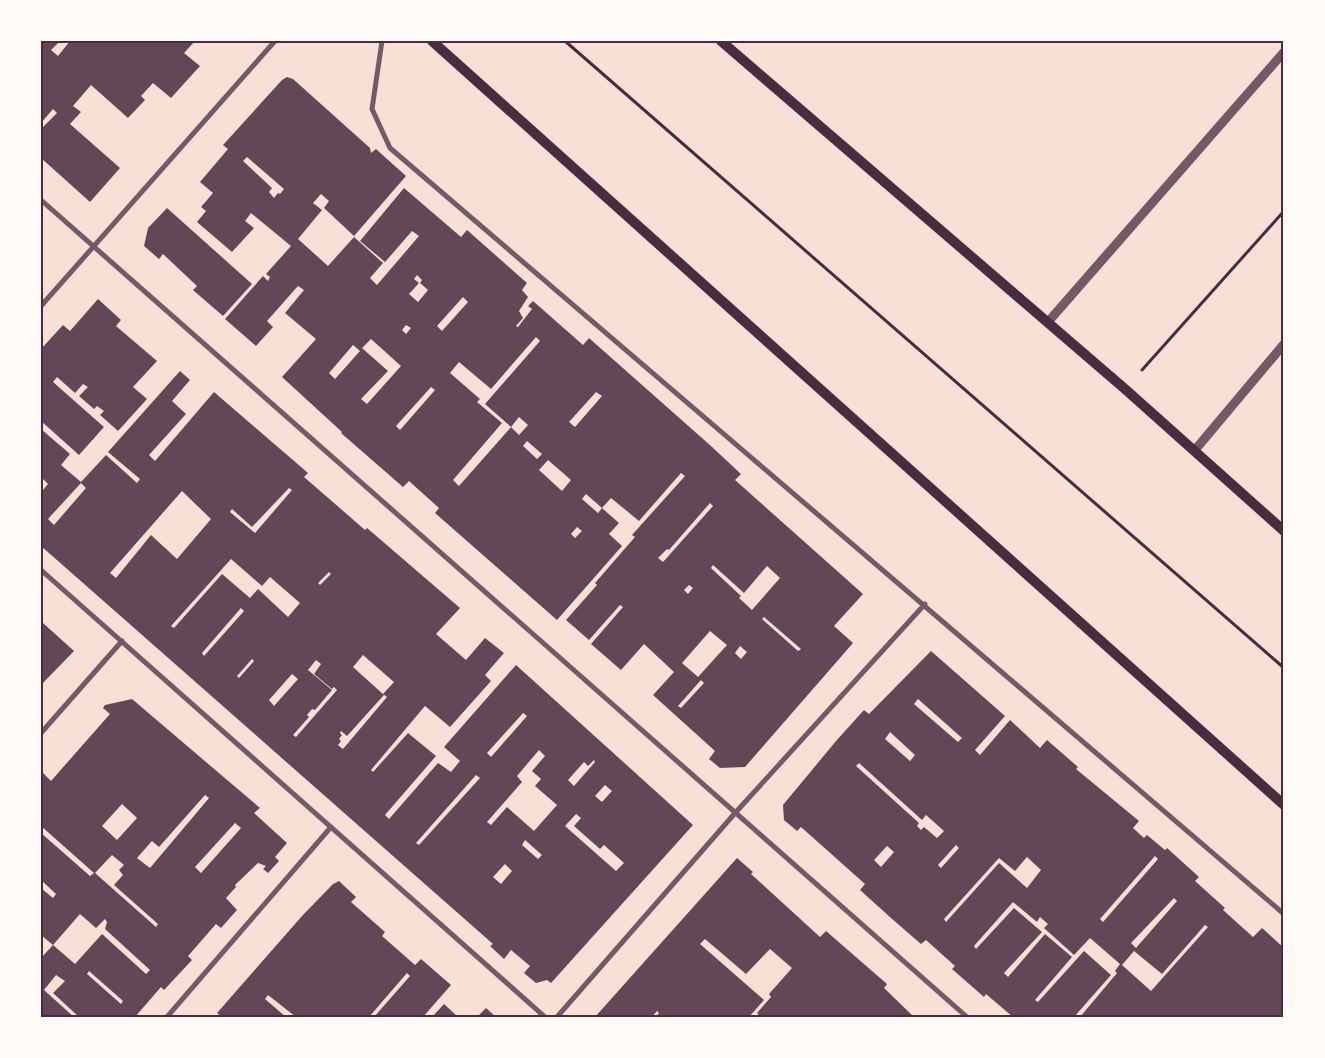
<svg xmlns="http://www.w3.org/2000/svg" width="1325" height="1058" viewBox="0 0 1325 1058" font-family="'Roboto Condensed',sans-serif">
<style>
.building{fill:#644757;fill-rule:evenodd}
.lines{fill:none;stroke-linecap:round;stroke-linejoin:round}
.path{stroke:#4a2c40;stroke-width:3}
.minor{stroke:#755966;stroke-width:5}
.tertiary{stroke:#755966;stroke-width:9}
.secondary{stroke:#4a2c40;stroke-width:10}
.neatline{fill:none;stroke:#4a2c40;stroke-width:2}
</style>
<rect width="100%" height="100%" fill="#f7e1d7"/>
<path class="building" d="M41,41H60L51,50L58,56L70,41H195L184,53L200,66L171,98L153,83L141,96L145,100L128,118L91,85L73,106L81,112L70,124L120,168L90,202L41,158V129L57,113L53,109L41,123Z
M287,77L293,79L370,148L371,153L376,149L406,176L354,236L324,208L329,201L321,194L313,203L322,210L298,239L328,266L354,237L383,263L370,278L377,285L419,236L412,231L385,262L360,241L404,188L461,237L467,230L527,283L522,290L528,297L519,311L523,318L516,326L518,327L532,309L528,306L533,301L583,345L589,338L711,446L741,474L735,480L863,594L834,626L853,643L745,767L720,768L709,759L715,751L653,695L674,672L644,644L621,670L591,644L623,607L620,605L589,640L566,620L597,585L595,583L635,537L632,535L685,476L681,473L639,521L611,498L602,508L586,494L582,499L598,513L602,508L619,523L609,534L622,546L557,620L435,513L439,508L409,481L403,487L341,433L342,432L282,377L316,339L285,313L304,290L298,286L267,321L273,327L256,346L225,319L263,276L268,281L270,277L266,274L291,246L251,213L245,221L254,228L232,252L197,222L206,211L201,207L213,193L200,182L228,149L223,145L282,80ZM247,157L284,189L280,194L278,193L274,198L269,192L272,188L243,161ZM417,275L422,280L420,283L428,290L418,302L409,294L419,283L414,279ZM463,297L468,302L442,331L437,326ZM406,325L411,328L406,334L402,330ZM536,337L540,341L485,404L511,427L519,417L528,425L519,435L511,427L459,486L453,480L502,423L477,402L480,399L450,373L459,362L491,389ZM371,339L401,366L367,404L361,399L388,371L362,348ZM353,345L360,351L335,379L329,373ZM431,387L435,390L400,430L396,426ZM596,392L602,396L575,427L569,422ZM527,441L542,454L537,459L523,446ZM548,460L571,480L562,491L539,470ZM710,503L713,506L663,562L658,558L667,549L669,550ZM577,527L582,531L575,538L571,534ZM713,565L744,593L767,566L780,578L752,610L739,598L741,596L711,568ZM689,585L693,588L688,594L684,590ZM764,617L801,649L798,651L762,619ZM710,631L727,645L698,677L682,663ZM740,646L747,652L741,659L735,653ZM701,680L704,683L681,708L678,706Z
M167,208L252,284L223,316L193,290L197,286L163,254L159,259L144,246L148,228Z
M98,299L121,320L116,326L157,361L133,387L147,399L118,431L100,415L104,411L97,406L94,409L79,396L88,387L83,384L75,393L57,377L53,382L104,427L79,455L41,421V349L63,325L70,331Z
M180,371L190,380L172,401L186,414L149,455L155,461L214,392L308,473L304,477L334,503L365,530L367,528L460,608L436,634L466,660L485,638L504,653L485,675L491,681L450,727L425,706L371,770L373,772L408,733L436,756L385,815L389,819L438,763L451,772L460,761L444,747L516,665L693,825L551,983L547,980L536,983L524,973L530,966L511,950L504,959L490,946L493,944L41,546V489L43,490L48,484L41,477V429L70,454L61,465L81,482L106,455L137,483L140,479L108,452ZM81,483L86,488L54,525L48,519ZM289,488L292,490L255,533L230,512L232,509L252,527ZM182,491L211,519L177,559L151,535L116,578L110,573ZM231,559L262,586L270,577L300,603L288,617L258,589L250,598L222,574L174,628L171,626ZM329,572L331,574L320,585L318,583ZM241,608L244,611L204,656L202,653ZM363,655L394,682L383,694L387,697L343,749L338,745L341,741L339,739L342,735L340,733L341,731L347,736L384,695L353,667ZM252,659L254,661L239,678L237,676ZM316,660L321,664L314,674L332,689L334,687L337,690L296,737L293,735L309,717L307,715L312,709L315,710L332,690L308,670ZM292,674L298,679L274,706L269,700ZM523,713L527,716L491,757L487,753ZM539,750L545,756L532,771L541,779L535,786L557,805L534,831L507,807L491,825L487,822L522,782L517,776ZM594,760L595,762L574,786L568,780L584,762L588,766ZM476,775L480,778L419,845L416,843ZM605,785L612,791L602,802L595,796ZM576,814L581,818L574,826L600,849L604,845L624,863L616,871L565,826ZM525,840L542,855L538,859L522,845ZM505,864L512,871L501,884L493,877Z
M43,623L74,651L41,685V625Z
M931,651L1005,716L975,750L980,755L1010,720L1040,748L1047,740L1078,767L1076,769L1139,821L1133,828L1144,838L1147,835L1165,850L1167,848L1199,877L1195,881L1225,908L1223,910L1253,937L1262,928L1284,948V1017H1080L1117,973L1115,971L1120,964L1090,938L1074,955L1044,928L1048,924L1040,917L1037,922L1013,902L974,946L976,949L1014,908L1042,932L1004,973L1008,977L1045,934L1072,957L1035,1000L1038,1002L1084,951L1111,975L1074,1017H1013L986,994L984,997L952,969L955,966L926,940L921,944L891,918L860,890L865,884L801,827L797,831L784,820L783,805L836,741L864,710L869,714ZM918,699L962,738L958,742L914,704ZM890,732L915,755L910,761L885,739ZM859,763L922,820L926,815L944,831L937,838L924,827L921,830L917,826L919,823L856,766ZM956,845L959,848L941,868L938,865ZM887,846L894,852L881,867L874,860ZM1155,856L1158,859L1103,922L1100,919ZM1027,857L1041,870L1027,888L999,863L946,922L944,919L999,858L1015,871ZM1174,898L1177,901L1136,948L1131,943ZM1205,925L1208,927L1151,991L1122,965L1134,951L1162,974Z
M132,699L260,808L254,813L287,843L275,857L279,861L268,873L263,869L266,866L258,863L235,885L236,887L226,898L237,910L221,928L216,924L188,956L192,960L164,990L161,987L135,1017H79L53,993L65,981L56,975L44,990L74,1017H41V958L53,945L75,964L102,934L146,974L150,970L105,929L107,922L105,919L96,928L80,914L53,945L41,935V888L53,898L56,894L41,880V833L90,876L94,873L41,826V775L43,773L51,781L110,714L103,708L105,705ZM205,795L209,798L150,868L137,858L152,841L159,847ZM122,804L137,818L117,840L102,826ZM235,823L241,828L201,873L195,867ZM112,855L124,865L119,870L123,875L114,885L158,924L156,927L95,873ZM89,971L123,1001L121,1004L87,974Z
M737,858L753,872L751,874L820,937L826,931L887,984L884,988L914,1017H760L757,1013L771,997L769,994L792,968L770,949L746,974L705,939L700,944L764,1000L749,1017H656L659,1013L657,1011L652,1017H595Z
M339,881L356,897L351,902L385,932L382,936L415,965L421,959L451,985L423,1017H374L410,976L407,973L369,1017H296L268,995L265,999L286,1017H222L217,1013L302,916L333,884Z
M444,1004L458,1017H432Z
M486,1008L496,1017H477Z"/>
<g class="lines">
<path class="path" d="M565,41L1284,668
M1142,370L1284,211"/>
<path class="minor" d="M382,41L372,109L390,148L1284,914
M41,200L967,1017
M41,306L275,41
M41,570L545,1017
M41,733L122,641
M167,1017L331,827
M557,1017L736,812L925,604"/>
<path class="tertiary" d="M1048,322L1284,52
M1195,450L1284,344"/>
<path class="secondary" d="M432,41L1284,805
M721,41L1125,389L1284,531"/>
</g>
<rect width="1325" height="1058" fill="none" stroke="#fffaf5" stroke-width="85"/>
<rect x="42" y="42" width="1240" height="974" class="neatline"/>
</svg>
